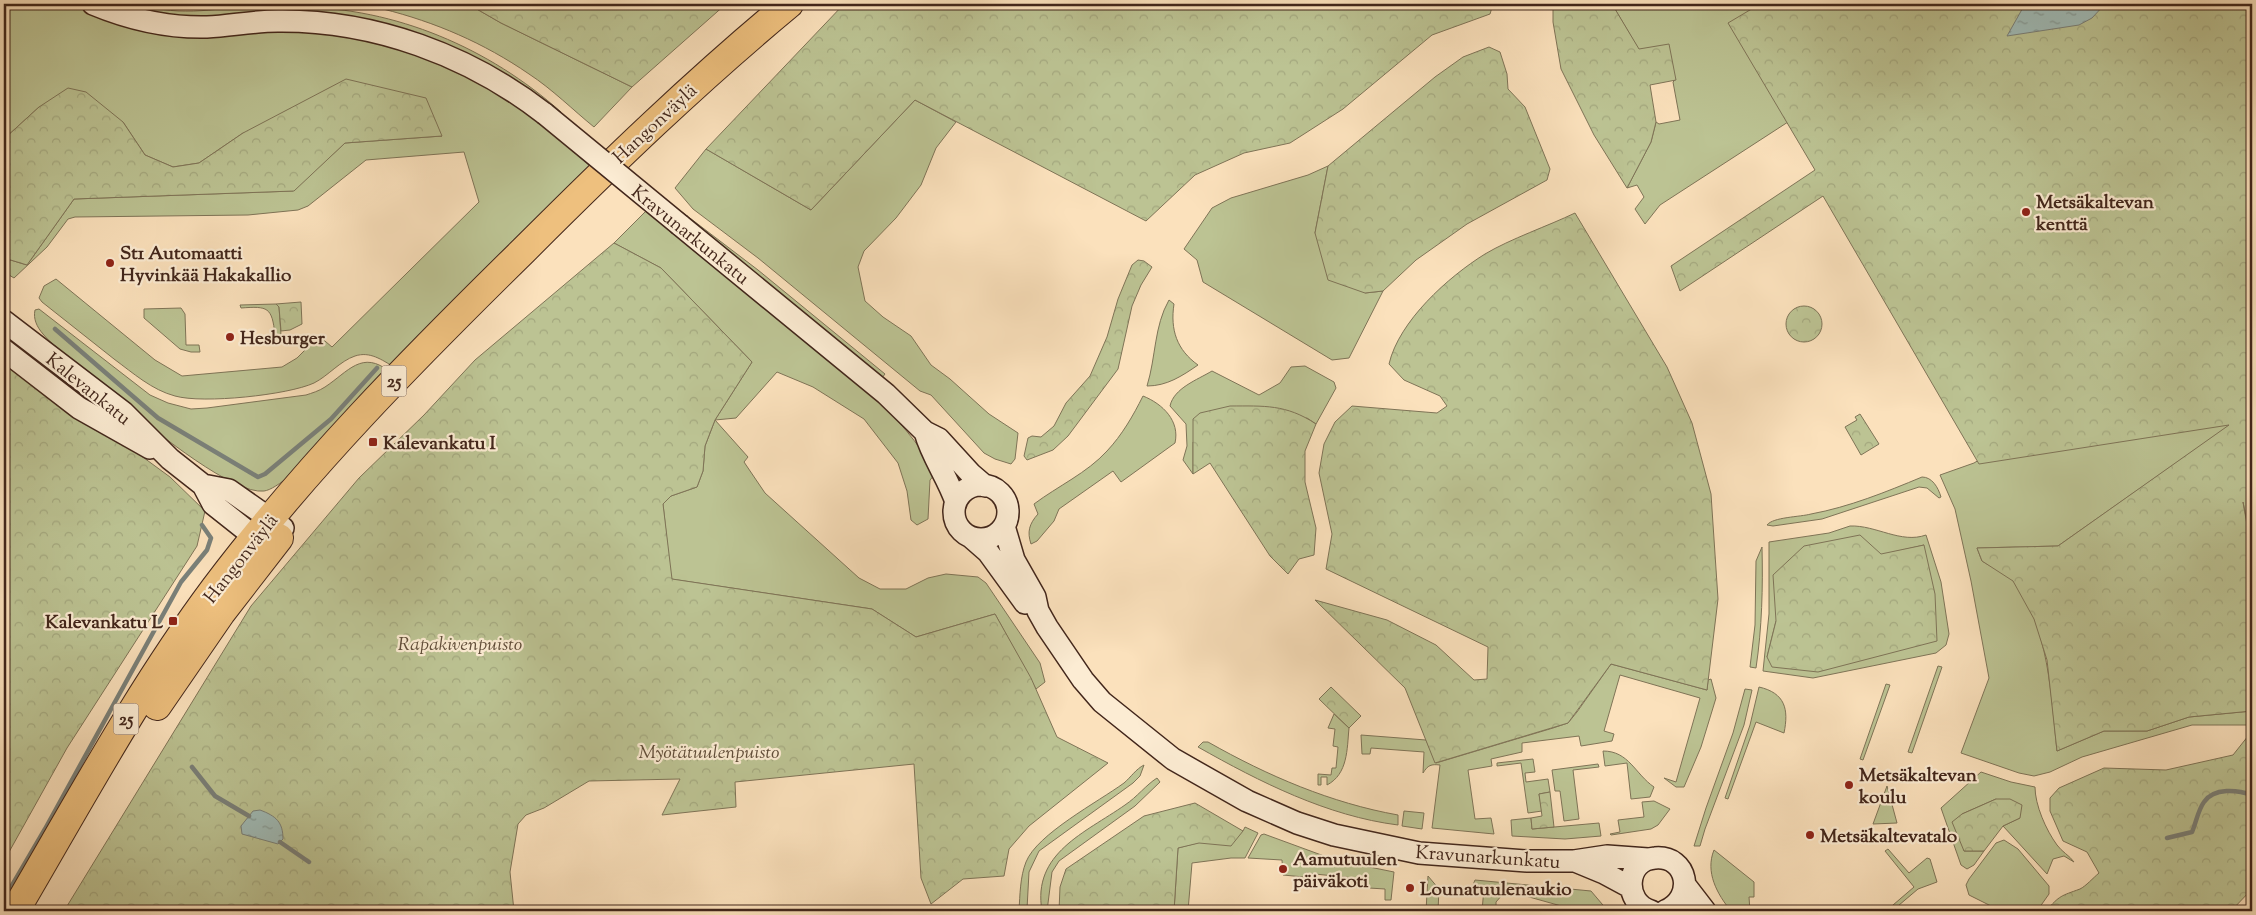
<svg xmlns="http://www.w3.org/2000/svg" width="2256" height="915" viewBox="0 0 2256 915" font-family="'Sorts Mill Goudy',serif">
<style>
.grass{fill:#bcc393;stroke:#7f7457;fill-rule:evenodd}
.forest{fill:url(#forest-crowns);stroke:#7f7457}
.water{fill:url(#water-ripples);stroke:#7a8079}
.lines{fill:none;stroke-linecap:round;stroke-linejoin:round}
.stream{stroke:#7a8079;stroke-width:4.5}
.secondary-casing{stroke:#42261b;stroke-width:24}
.highway-casing{stroke:#42261b;stroke-width:30}
.secondary{stroke:#fcecd3;stroke-width:21}
.highway{stroke:#eec07e;stroke-width:28}
.secondary-bridge-casing{stroke:#42261b;stroke-width:24;stroke-linecap:butt}
.secondary-bridge{stroke:#fcecd3;stroke-width:21}
.poi-dot{fill:#8f2418;stroke:#fcecd3;stroke-width:2}
.labels{text-anchor:middle;stroke-width:4.5;stroke-linejoin:round;paint-order:stroke}
.shield{fill:#fcecd3;stroke:#7a6152;stroke-width:1}
.shield-label{font-size:18px;font-weight:bold;fill:#42261b}
.street-label{font-size:19px;fill:#42261b;stroke:#fcecd3}
.poi-label{font-size:19px;font-weight:bold;fill:#42261b;stroke:#fcecd3;text-anchor:start}
.park-label{font-size:19px;font-style:italic;fill:#604d39;stroke:#fcecd3}
</style>
<defs>
<pattern id="forest-crowns" width="20" height="18" patternUnits="userSpaceOnUse" patternTransform="scale(1.25)"><rect width="20" height="18" fill="#bcc393"/><path d="M2 6a3 3 0 1 1 6 0M12 15a3 3 0 1 1 6 0" fill="none" stroke="#a3a77e"/></pattern>
<pattern id="water-ripples" width="26" height="14" patternUnits="userSpaceOnUse" patternTransform="scale(1.25)"><rect width="26" height="14" fill="#a0bcb8"/><path d="M2 4q2-2 4 0t4 0M15 11q2-2 4 0t4 0" fill="none" stroke="#849995"/></pattern>
</defs>
<rect width="100%" height="100%" fill="#fbe1bc"/>
<filter id="stains"><feTurbulence type="fractalNoise" baseFrequency=".004" numOctaves="4"/><feColorMatrix values="0 0 0 0 .2 0 0 0 0 .09 0 0 0 0 .02 0 0 0 .5 -.17"/></filter>
<radialGradient id="worn" r=".72"><stop offset=".6" stop-color="#630" stop-opacity="0"/><stop offset="1" stop-color="#630" stop-opacity=".3"/></radialGradient>
<path class="grass" d="M4,4H77L92,12L256,30L345,34L383,43L452,67L524,109L590,166L394,367C382,360 370,351 355,356C340,361 328,376 314,383C288,395 203,404 175,396C152,390 133,373 114,359C90,340 66,321 42,302L39,298L44,286L56,279L155,360L182,376L282,367L297,358L319,336L332,347L479,202L464,152L366,160L308,206L298,210L248,215L75,217L68,219L47,247L14,278L4,272V258L27,265L74,199L293,191L345,143L442,136L243,133L199,163L173,167L145,155L123,122L39,107L4,139Z
M118,4C139,4 158,10 178,11C199,12 218,9 239,7C259,6 279,6 299,7C396,8 489,48 561,112L558,114C520,86 486,62 441,43L155,14Z
M382,4H468L501,23L632,87L594,127C573,110 552,89 529,74C484,43 435,22 383,9Z
M1612,4H1970L1660,205L1645,224L1635,209L1644,197L1637,185L1627,188L1651,142L1656,122L1659,124L1680,120L1673,82L1676,79L1639,50Z
M915,100L956,122L936,148L921,185L896,218L864,251L858,267L865,301L883,317L911,336L931,365L950,379L989,414L1018,433L1015,459L1011,464L995,459L984,453L931,395L920,391L758,258L693,209L675,188L706,149L811,210Z
M1328,166L1315,233L1365,293L1383,291L1349,358L1332,360L1203,282L1197,260L1184,249L1212,208L1231,198L1308,175Z
M646,211C695,250 743,289 792,328C846,372 901,412 936,473L930,480L928,519L917,525L911,520L907,491L898,463L864,419L813,387L777,372L736,418L715,420L748,457L744,462L765,493L859,578L880,589H906L928,578L946,574L978,577L986,583L1040,663L1045,682L1036,689L995,614L916,637L872,609L671,579L663,504L671,496L697,487L703,471L705,446L715,420L752,362L661,268L614,243Z
M682,212L758,270L885,374L881,379L680,215Z
M1169,300L1174,304C1170,330 1177,350 1198,365C1182,376 1167,386 1147,386C1156,357 1154,326 1169,300Z
M276,304L279,307L281,335H275C272,307 268,306 241,308L240,305Z
M181,308L185,314L186,345H199L200,352H191L180,349L144,318V309Z
M39,309L150,395L168,403L191,409L207,408L306,395C312,393 319,391 325,387C348,372 362,349 390,372C370,395 289,488 264,491C234,495 155,431 132,412C119,401 108,388 96,378C82,366 53,347 43,334C37,327 33,319 35,310Z
M1305,366L1334,382L1336,388L1316,424L1307,418L1193,442V474L1183,460L1187,446L1186,424L1170,406C1174,388 1197,380 1212,371L1259,395L1280,383L1291,367Z
M2233,390L2252,546L2230,425L2058,546L1977,548L1982,561C1991,567 2007,573 2014,582C2049,627 2051,696 2057,751L2104,731H2147L2189,717L2252,711V725H2192L2082,757L2050,772L2034,776L2019,773L1961,753L1989,678L1971,581L1955,509L1940,475L1974,463L2002,446Z
M1143,396C1163,404 1180,421 1175,443L1121,482L1113,471L1059,509L1054,521L1037,541L1031,544C1027,532 1029,524 1038,514L1034,504C1058,486 1087,473 1107,451C1122,435 1133,416 1143,396Z
M1922,477C1932,477 1938,487 1941,497L1939,498L1927,488L1919,487L1822,519L1773,526L1767,525C1773,517 1800,517 1811,514C1849,507 1886,492 1922,477Z
M1850,526C1876,525 1901,544 1926,535L1941,582L1949,634L1946,645L1936,653L1813,678L1763,671L1769,614V542L1829,533ZM1924,545L1767,657L1776,621L1881,555Z
M1762,547C1763,587 1762,628 1756,668L1750,667L1755,625L1756,561Z
M1611,664L1707,690L1708,680L1711,679L1716,698L1701,747L1684,787H1676L1664,778L1676,782L1700,698L1620,675L1604,731L1614,734L1612,741L1581,746L1579,736L1522,743V752L1491,759L1492,766L1468,770L1475,819L1491,818L1494,834L1432,828L1440,765C1431,764 1428,765 1423,773L1424,752L1371,748L1370,754H1362L1361,735L1426,740L1436,763L1553,728L1568,723L1577,712Z
M1938,666L1942,667L1912,753L1908,752Z
M1886,684L1890,685L1863,760L1860,759Z
M1759,687C1785,693 1789,709 1784,733L1756,722L1728,799L1725,798L1750,725Z
M1745,689L1752,690L1744,725L1705,829L1700,846H1694L1706,808L1733,733Z
M1334,714L1349,728C1347,749 1348,774 1327,785V777H1321V785H1318V774L1331,775L1332,768H1336L1338,747L1333,746L1335,729L1328,728Z
M1203,742H1208C1268,776 1331,803 1398,815V825C1327,816 1260,782 1198,747Z
M1603,751C1629,751 1635,774 1654,787L1650,797L1631,799L1627,763L1605,766Z
M1533,759L1535,772L1525,773L1526,782L1548,779L1550,792L1539,794L1542,811L1528,813L1521,763L1497,766V763Z
M1598,764L1599,767L1573,770L1579,819L1564,821L1560,791H1555L1552,770Z
M1144,765L1140,776L1133,783L1039,851L1029,872L1027,909L1026,911H1019C1020,895 1020,877 1026,862C1037,834 1098,802 1124,783C1131,777 1136,769 1144,765Z
M1981,772L2011,782L2035,787C2035,805 2046,830 2057,845C2062,852 2069,855 2074,862L2064,856L2053,859L2047,874L2003,826L2020,818L1996,799L1962,814L1964,851H1984L1974,865L1967,869L1961,865L1941,808Z
M1157,778L1160,782L1135,806L1059,861L1052,872L1047,911H1042C1032,853 1085,833 1125,805C1137,797 1146,785 1157,778Z
M1887,786L1897,823L1873,824Z
M1654,801L1670,809L1658,825L1651,829L1611,835L1610,834L1620,832L1618,820L1644,817L1642,802Z
M1404,811L1424,813L1422,829L1402,826Z
M1531,818L1532,829L1599,823L1601,836L1565,839L1512,836L1511,820Z
M1245,827L1258,833L1245,858H1231L1192,863L1188,911H1174L1178,848L1243,831Z
M1264,834L1335,860L1394,872L1391,900H1385V889L1353,887L1354,878L1305,873L1304,877L1283,875L1282,860L1248,858L1261,835Z
M2004,840L2018,849L2049,886V894L2037,911H2001L1969,895L1966,885L1969,879L1996,843Z
M1888,849L1909,873L1927,858L1930,859L1937,882L1918,889L1892,911H1886L1914,887L1885,851Z
M1714,850L1754,882V897H1749L1750,911H1731C1717,894 1705,872 1714,850Z
M1428,876L1439,889L1438,911H1426Z
M1475,880L1591,891L1608,911H1571L1572,909L1522,895L1503,894L1496,902V911H1482L1484,888L1473,885Z"/>
<path class="forest" d="M468,4H726L632,87L501,23Z
M844,4H1493L1490,14L1432,35L1343,109L1290,143L1244,153L1195,175L1146,221L915,100L811,210L706,149Z
M1553,4H1612L1639,49L1669,44L1676,80L1650,85L1656,122L1651,142L1627,188L1594,135L1561,69L1553,22Z
M1760,4H2252V546L2243,502L2252,553V711L2189,717L2147,731H2104L2057,751L2047,660L2034,619L2013,581L1982,561L1977,548L2058,546L2229,425L1979,464L1823,196L1680,291L1671,266L1815,170L1728,23Z
M1489,47L1500,52L1507,74L1508,89L1525,107L1550,169L1547,180L1467,224L1416,260L1383,291L1365,293L1328,280L1315,233L1328,166L1435,77L1463,57Z
M346,79L426,98L442,136L345,143L294,191L74,199L27,265L4,258V139L39,107L68,88L86,92L123,122L145,155L173,167L199,163L243,133Z
M1575,213L1667,367L1692,423L1711,494L1718,599L1707,690L1611,664L1568,723L1435,763L1405,688L1315,600L1387,620L1436,645L1474,680L1487,679L1488,647L1326,569L1332,534L1319,473L1324,444L1335,422L1352,406L1437,413L1447,406L1440,396L1404,380L1389,364C1399,321 1448,277 1485,254C1510,239 1548,226 1575,213Z
M614,243L661,268L752,362L715,420L705,446L703,471L697,487L671,496L663,504L672,579L872,609L916,637L995,614L1031,678L1057,737L1108,763L1029,826L1009,849L1004,876L963,879L931,904L921,878L914,764L735,782L736,807L662,815L680,779L589,781L544,808L526,815L518,824L510,872L514,911H64L251,606L359,478L424,415L475,360Z
M1138,260L1144,261L1152,267L1141,285L1132,306L1118,369L1068,436L1053,450L1027,460L1024,456L1028,438L1032,436L1041,437L1054,426L1066,403L1090,376L1107,337L1118,299L1132,265Z
M301,302L302,324L290,330L281,331L279,307L276,304Z
M1786 324a18 18 0 1 1 36 0a18 18 0 1 1-36 0Z
M4,364L81,417L125,444L170,477L205,511L197,546L67,748L4,861Z
M1230,406C1264,406 1286,404 1316,424L1305,451V482L1316,528L1314,555L1299,559L1288,574L1270,556L1210,463L1193,474V419L1200,413Z
M1860,414L1879,444L1861,455L1845,427L1857,420L1855,417Z
M1860,535L1881,554L1924,545L1935,594L1937,641L1818,672L1772,667L1767,657L1776,621L1773,575L1804,546Z
M1331,687L1361,716L1349,728L1319,699Z
M2252,731V889L2231,911H2046C2060,895 2061,896 2080,889C2086,886 2093,878 2099,873L2087,852L2063,841L2050,811V798L2059,788L2104,768L2166,770L2233,755Z
M1550,792L1554,827L1532,829L1531,818L1542,816L1539,794Z
M1996,799H2010L2022,805L2020,818L2003,826L1984,851H1964L1952,822L1962,814Z
M1195,803L1243,831L1231,846L1199,843L1178,848L1174,911H1059L1060,887L1066,869L1144,816Z"/>
<path class="water" d="M2025,4H2105L2092,18L2079,25L2007,36Z
M260,810C276,816 283,822 283,839L278,844L242,834L241,826L253,811Z"/>
<g class="lines">
<path class="stream" d="M55,329L158,418L258,477L265,474L331,419L377,368
M192,767L215,796L249,816
M2167,838L2192,832C2196,823 2198,810 2204,802C2214,787 2238,790 2252,795
M280,842L309,862
M4,899L45,829L181,582L207,550L211,538L202,525"/>
<defs>
<path id="secondary" d="M93,4C129,19 167,28 207,27C230,26 254,21 278,21C374,20 469,55 545,114
M680,225L886,394L925,432L939,439L971,474L985,486
M4,321L123,412L170,459L203,485L213,504L266,546
M4,350L79,408L150,448
M925,432C932,457 948,478 956,502
M203,485L229,490L283,528
M954 512a27 27 0 1 1 54 0a27 27 0 1 1-54 0Z
M1004,526L1014,560L1035,597L1038,611L1047,627L1083,680L1102,702L1173,759L1247,801L1297,823L1334,835L1419,853L1527,861H1574L1607,856L1648,859
M972,538L988,552L1025,603
M1575,861L1604,873L1630,887
M1685,885L1705,911
M1651,911C1623,903 1625,860 1655,858C1688,855 1696,898 1665,911"/>
<path id="highway" d="M157,706L221,613L279,538
M15,911C79,802 139,690 215,588C307,466 415,357 524,250C610,164 696,81 789,4"/>
</defs>
<use href="#secondary" class="secondary-casing"/>
<use href="#highway" class="highway-casing"/>
<use href="#secondary" class="secondary"/>
<use href="#highway" class="highway"/>
<defs>
<path id="secondary-bridge" d="M545,114L680,225"/>
</defs>
<use href="#secondary-bridge" class="secondary-bridge-casing"/>
<use href="#secondary-bridge" class="secondary-bridge"/>
</g>
<g class="poi-dot">
<circle cx="2026" cy="212" r="5"/>
<circle cx="110" cy="263" r="5"/>
<circle cx="230" cy="337" r="5"/>
<rect x="368" y="437" width="10" height="10" rx="2.5"/>
<rect x="168" y="616" width="10" height="10" rx="2.5"/>
<circle cx="1849" cy="785" r="5"/>
<circle cx="1810" cy="835" r="5"/>
<circle cx="1283" cy="869" r="5"/>
<circle cx="1410" cy="888" r="5"/>
</g>
<g class="labels">
<g class="shield">
<rect x="381.5" y="365.5" width="25" height="31" rx="4"/>
<rect x="113.5" y="703.5" width="25" height="31" rx="4"/>
</g>
<g class="shield-label">
<text x="394" y="387">25</text>
<text x="126" y="725">25</text>
</g>
<g class="street-label">
<text transform="translate(654 123) rotate(-43)" y="7">Hangonväylä</text>
<text transform="translate(691 234) rotate(39)" y="7">Kravunarkunkatu</text>
<text transform="translate(89 388) rotate(39)" y="7">Kalevankatu</text>
<text transform="translate(240 558) rotate(-52)" y="7">Hangonväylä</text>
<text transform="translate(1488 856) rotate(4)" y="7">Kravunarkunkatu</text>
</g>
<g class="poi-label">
<text x="2036" y="208">Metsäkaltevan<tspan x="2036" dy="22">kenttä</tspan></text>
<text x="120" y="259">St1 Automaatti<tspan x="120" dy="22">Hyvinkää Hakakallio</tspan></text>
<text x="240" y="344">Hesburger</text>
<text x="383" y="449">Kalevankatu I</text>
<text x="163" y="628" text-anchor="end">Kalevankatu L</text>
<text x="1859" y="781">Metsäkaltevan<tspan x="1859" dy="22">koulu</tspan></text>
<text x="1820" y="842">Metsäkaltevatalo</text>
<text x="1293" y="865">Aamutuulen<tspan x="1293" dy="22">päiväkoti</tspan></text>
<text x="1420" y="895">Lounatuulenaukio</text>
</g>
<g class="park-label">
<text x="460" y="650">Rapakivenpuisto</text>
<text x="709" y="758">Myötätuulenpuisto</text>
</g>
</g>
<rect width="2256" height="915" fill="none" stroke="#fbe1bc" stroke-width="20"/>
<rect x="5" y="5" width="2246" height="905" fill="none" stroke="#42261b" stroke-width="2.5"/>
<rect x="10" y="10" width="2236" height="895" fill="none" stroke="#42261b"/>
<rect width="100%" height="100%" filter="url(#stains)"/>
<rect width="100%" height="100%" fill="url(#worn)"/>
</svg>
